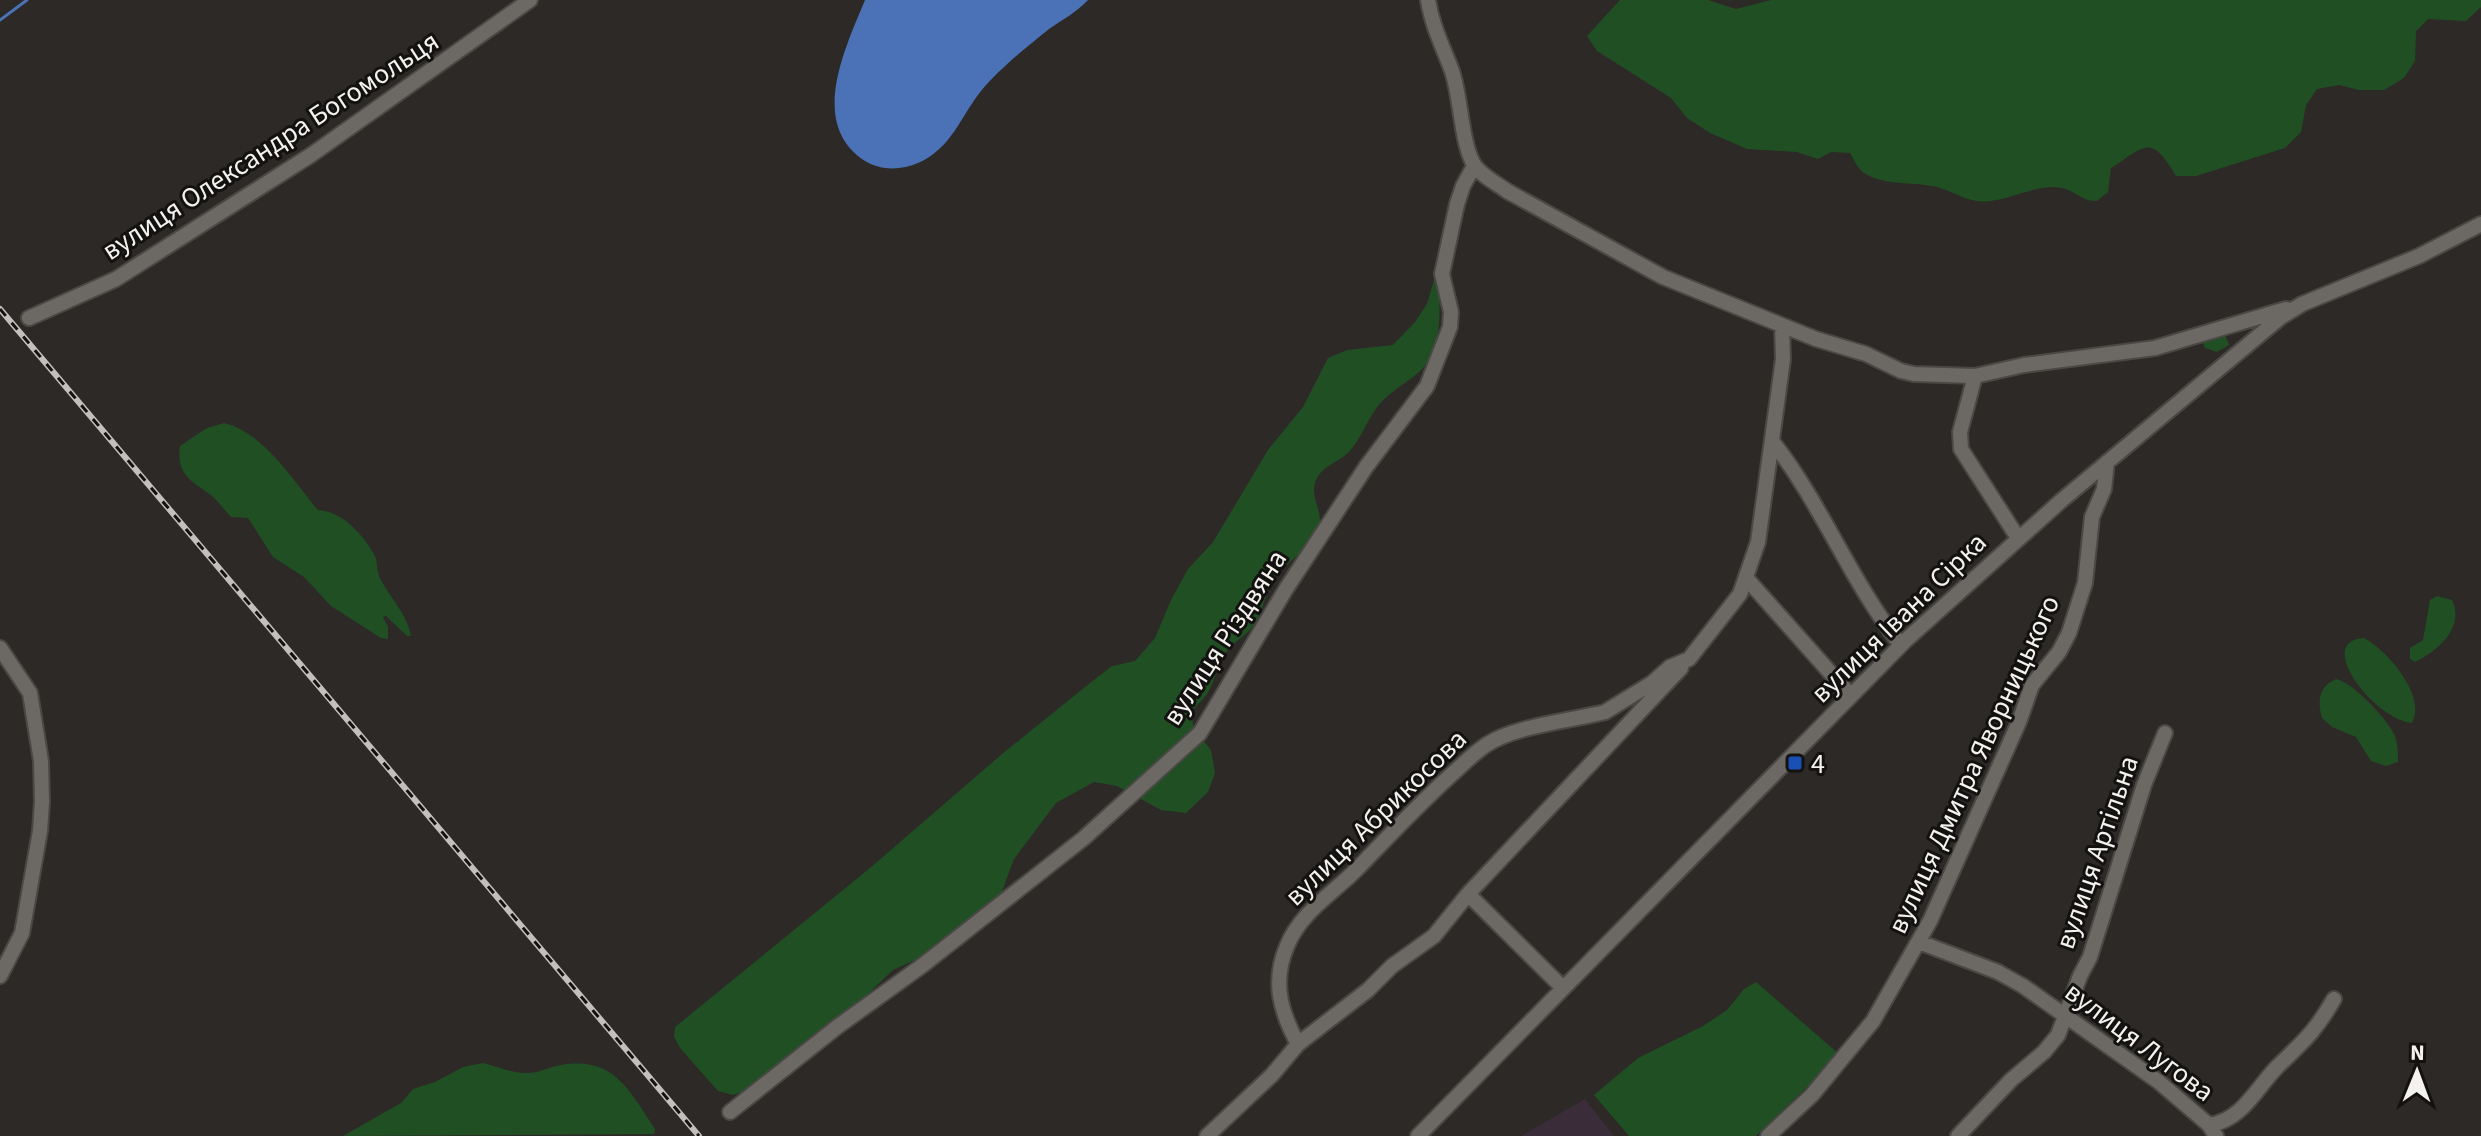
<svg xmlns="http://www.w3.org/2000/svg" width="2481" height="1136" viewBox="0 0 2481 1136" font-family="'Source Sans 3',sans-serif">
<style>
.industrial{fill:#3a2c38}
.green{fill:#204f24}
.water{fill:#4b72b6}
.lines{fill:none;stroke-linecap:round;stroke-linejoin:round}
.stream{stroke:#4b72b6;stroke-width:3}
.minor-casing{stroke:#4a4845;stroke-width:18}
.minor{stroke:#6c6965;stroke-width:14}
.rail-casing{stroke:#c1c0bd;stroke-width:6}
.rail{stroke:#131211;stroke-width:3;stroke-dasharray:9;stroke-linecap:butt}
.transit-dot{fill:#1a4fb4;stroke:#131211;stroke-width:3}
.labels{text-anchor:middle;stroke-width:6;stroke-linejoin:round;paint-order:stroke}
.street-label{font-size:28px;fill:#f3f2ef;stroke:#131211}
.poi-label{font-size:28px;fill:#f3f2ef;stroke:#131211;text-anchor:start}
</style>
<rect width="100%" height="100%" fill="#2c2926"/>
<path class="industrial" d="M1585,1099L1614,1136H1521Z"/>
<path class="green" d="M1620,0H1708L1736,9L1771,0H2481V7L2466,21L2428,19L2416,31L2415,61L2404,78L2384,90H2359L2339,85L2317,89L2306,105L2301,132L2285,148L2196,176H2176C2150,132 2145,147 2111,168L2108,192L2097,201C2077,201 2076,187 2052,187C2030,188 2012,198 1991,201C1972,204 1960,195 1943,189C1919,180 1888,188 1864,173C1858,169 1854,160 1850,153L1831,152L1818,159L1797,152L1747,149L1710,133L1687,118L1671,98L1597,51L1587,36Z
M1436,273C1441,296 1442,335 1431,357C1419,379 1394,386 1378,406C1367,420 1361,439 1349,452C1339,462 1324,465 1317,478C1307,496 1326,513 1318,531C1309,551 1285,562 1273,580C1265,594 1263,612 1254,625C1248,634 1235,641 1228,650C1217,662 1216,681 1207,694C1203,700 1196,706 1191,712L1194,729L1211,750L1215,773L1208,792L1186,813L1161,810L1117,786L1094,782L1056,803L1014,859L997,905L979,931L962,946L933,952L893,970L848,1013L750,1089L733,1095L718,1091L680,1048L674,1037L675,1027L870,868L1002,754L1095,679L1112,666L1135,661L1155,638L1171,600L1188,569L1213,542L1268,450L1303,407L1328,358L1347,350L1393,345L1415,322L1427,304Z
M2224,332L2229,345L2217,352L2205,348L2202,341Z
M224,423C263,432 293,480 318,510C342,511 364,535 375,556C378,563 376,572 381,580C391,599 407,614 411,636H407L386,616L383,617L388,627V639L381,638L331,606L304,577L273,557L248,518L231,517C224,510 217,499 208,493C189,480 176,472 180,446L207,428Z
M2437,596L2452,600C2465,628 2438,651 2415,662L2410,659V648L2423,640L2430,600Z
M2364,638C2387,650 2427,696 2412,723C2375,720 2313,641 2364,638Z
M2336,679C2353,682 2389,721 2395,736C2398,745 2398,753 2398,762L2386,766L2371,761L2356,737L2332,727L2322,718C2317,701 2319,686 2336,679Z
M1756,982L1840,1055L1756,1136H1629L1594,1095L1638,1058L1703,1026L1727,1010L1744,989Z
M483,1063C496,1066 511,1073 525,1073C538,1074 548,1067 561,1065C614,1056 629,1090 655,1129L654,1134L343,1136L401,1103L413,1089L435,1082L463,1067Z"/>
<path class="water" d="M865,0H1088C1077,12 1062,20 1049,29C1029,45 997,71 981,91C961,116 951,149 918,163C902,170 881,171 865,161C808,124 845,49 865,0Z"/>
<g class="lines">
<path class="stream" d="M0,20L27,0"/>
<defs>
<path id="minor" d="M1428,0C1432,26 1443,47 1452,71C1461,98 1461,140 1473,163C1480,175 1496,183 1507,191L1663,277L1816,339L1866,354L1901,371L1914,374L1975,376L2024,365L2155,348L2286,309
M29,318L116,279L311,155L530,0
M1975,376L1960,432L1961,449L2018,538
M1772,441C1822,504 1850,581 1901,645
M1747,579L1851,696
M0,648L30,693L41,761L42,802L40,831L22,933L0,976
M1468,894L1563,988
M1919,942L1998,972L2023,986L2159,1082L2209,1125L2216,1136
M1298,1044C1280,1011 1272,981 1287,946C1300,913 1332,894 1356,870C1387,838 1418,805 1451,775C1466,762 1480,746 1499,738C1527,725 1573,720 1605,712L1652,683L1670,667L1689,659L1740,594L1758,542L1783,359L1782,326
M730,1112L837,1027L923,965L1084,838L1200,733L1286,589L1366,467L1427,386L1450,327L1451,312L1442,274L1457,204L1463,186L1474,166
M2209,1125C2243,1120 2256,1088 2278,1066C2304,1041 2315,1032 2334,999
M1207,1136L1272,1075L1298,1044L1368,990L1392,966L1434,936L1468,894L1681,668
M1418,1136L1906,640L2062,500L2281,317L2302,304L2419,256L2481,224
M1768,1136L1812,1095L1873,1021L1930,921L2019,722L2032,685L2059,652L2069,633L2085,583L2092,517L2104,489L2107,462
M1958,1136L2011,1080L2044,1052L2058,1035L2080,976L2090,957L2144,785L2165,733"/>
</defs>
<use href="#minor" class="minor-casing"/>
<use href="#minor" class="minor"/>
<defs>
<path id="rail" d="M0,309L699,1136"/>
</defs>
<use href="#rail" class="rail-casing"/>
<use href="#rail" class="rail"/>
</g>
<rect class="transit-dot" x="1787" y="755" width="16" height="16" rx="4"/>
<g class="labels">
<g class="street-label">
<text transform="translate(270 145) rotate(-33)" y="10">вулиця Олександра Богомольця</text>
<text transform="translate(1898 617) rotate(-44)" y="10">вулиця Івана Сірка</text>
<text transform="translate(1224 637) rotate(-57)" y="10">вулиця Різдвяна</text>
<text transform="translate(1973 764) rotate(-65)" y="10">вулиця Дмитра Яворницького</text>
<text transform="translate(1375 817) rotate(-44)" y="10">вулиця Абрикосова</text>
<text transform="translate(2096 852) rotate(-71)" y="10">вулиця Артільна</text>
<text transform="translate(2140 1041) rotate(37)" y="10">вулиця Лугова</text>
</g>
<g class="poi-label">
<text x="1811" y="773">4</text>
</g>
</g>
<g transform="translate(2417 1072) rotate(1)" stroke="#131211" stroke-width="6" paint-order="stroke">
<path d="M0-6L14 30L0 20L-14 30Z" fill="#f3f2ef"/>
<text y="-12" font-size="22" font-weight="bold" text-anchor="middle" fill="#f3f2ef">N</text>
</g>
</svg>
